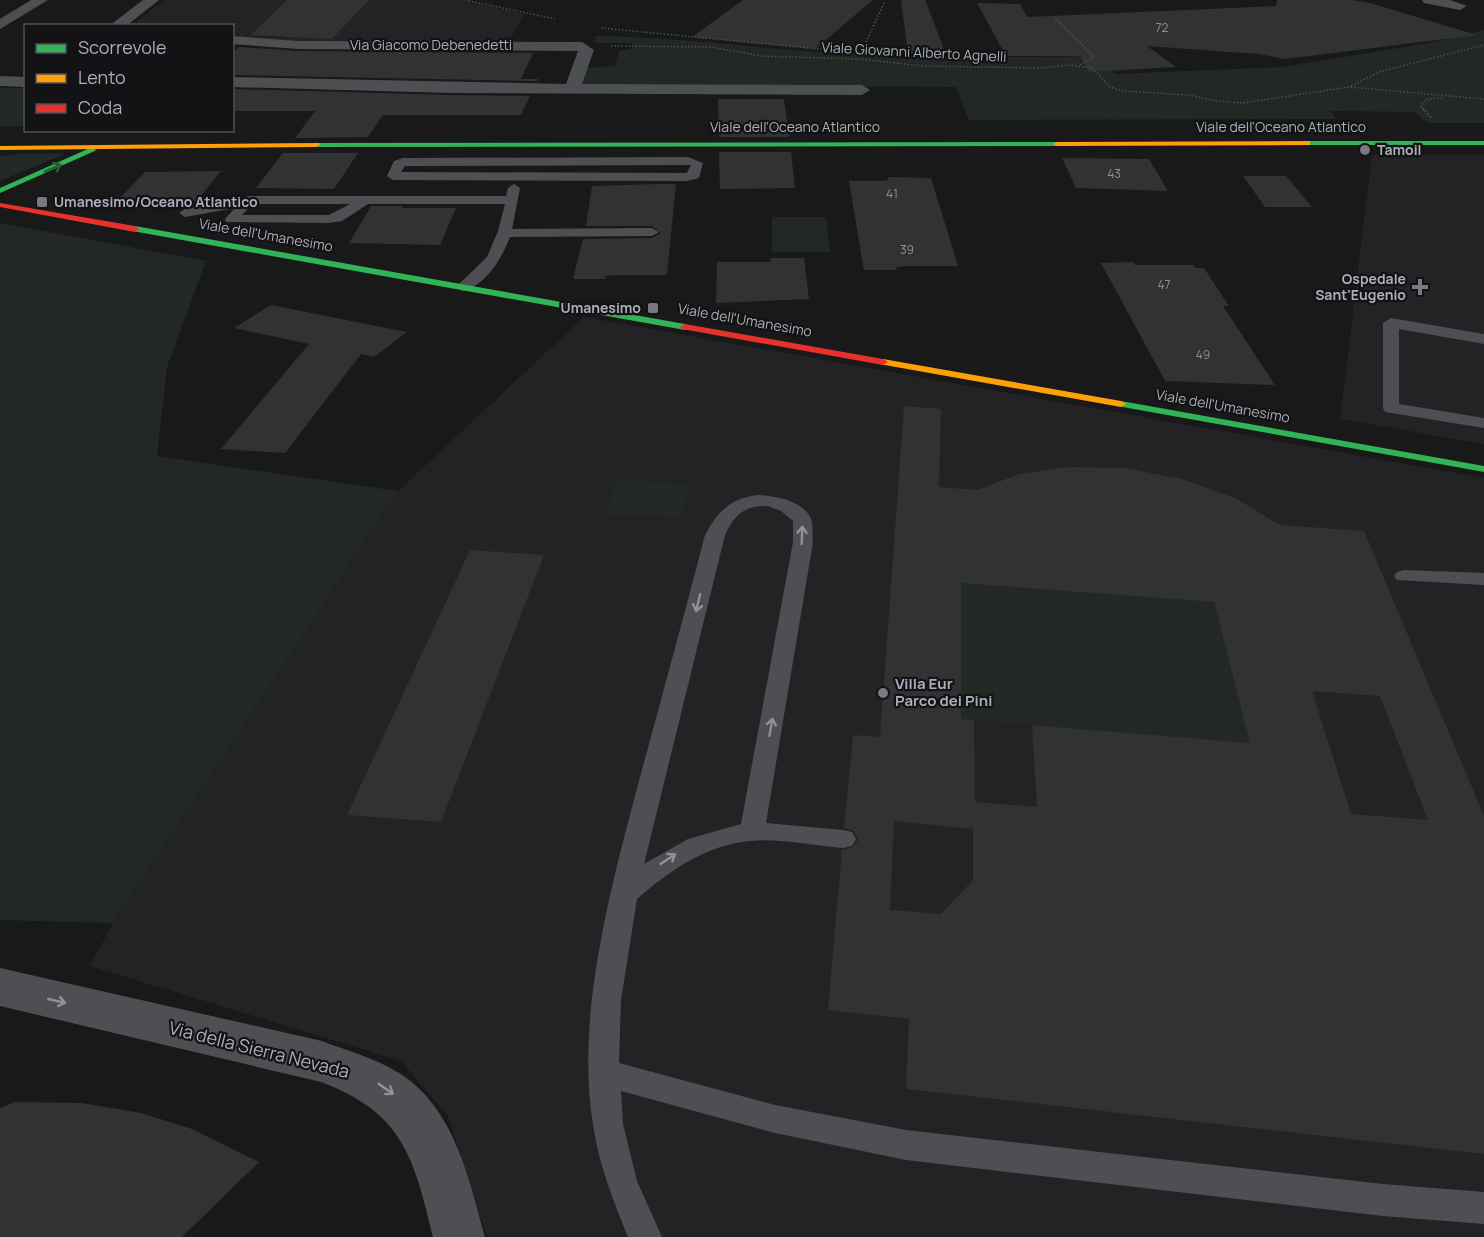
<svg xmlns="http://www.w3.org/2000/svg" width="1484" height="1237" viewBox="0 0 1484 1237" font-family="Manrope,sans-serif">
<style>
.built{fill:#232325}
.green{fill:#222823}
.building{fill:#323233;fill-rule:evenodd}
.lines{fill:none;stroke-linecap:round;stroke-linejoin:round}
.path-far1{stroke:#4f5053;stroke-width:1.5;stroke-dasharray:1.5 2;stroke-linecap:butt}
.path{stroke:#4f5053;stroke-width:2;stroke-dasharray:1.5 2;stroke-linecap:butt}
.lane{fill:#4e4f52;fill-rule:evenodd}
.street{fill:#4e4f52;fill-rule:evenodd}
.fast{fill:#30b455;fill-rule:evenodd}
.slow{fill:#ff9f0a;fill-rule:evenodd}
.jam{fill:#e5322d;fill-rule:evenodd}
.oneway{stroke:#226435}
.oneway2{stroke:#90929a}
.poi-dot{fill:#797a81;stroke:#131315;stroke-width:2}
.labels{text-anchor:middle;stroke-width:4.5;stroke-linejoin:round;paint-order:stroke}
.number-label{font-size:12px;fill:#8e9098}
.far-street-label{font-size:14px;fill:#acafb9;stroke:#131315}
.far-poi-label{font-size:14px;font-weight:bold;fill:#acafb9;stroke:#131315;text-anchor:start}
.poi-label{font-size:15px;font-weight:bold;fill:#acafb9;stroke:#131315;text-anchor:start}
.near-street-label{font-size:18px;fill:#acafb9;stroke:#131315}
</style>
<rect width="100%" height="100%" fill="#191919"/>
<path class="built" d="M164,0H462L525,14L507,43H294L233,37L232,26H131Z
M1372,155H1484V444L1340,419Z
M584,317L1484,478V1237H487L448,1116L401,1061L90,966L113,923L398,491Z"/>
<path class="green" d="M1484,30V123H1427L1414,112L1330,111L1336,119L969,120L956,87L582,85L586,68L615,66L619,51L631,49L633,43H596L595,36C675,37 755,48 835,53C923,57 1011,58 1099,56L1115,74L1284,67L1434,42Z
M0,88H25V126H0Z
M20,154L64,153L65,154L0,181V156Z
M772,217H826L830,252H772Z
M0,223L206,261L167,367L157,456L398,491L113,923L0,920Z
M617,480L690,484L681,518L605,514Z
M961,583L1214,602L1250,743L961,719Z"/>
<path class="building" d="M287,0H369L332,39L251,35Z
M743,0H873L815,49L692,37Z
M901,0H925L946,54H908Z
M1277,0H1351L1370,3L1477,35L1285,59L1258,54L1147,46L1176,67L1089,72L1080,56H1006L977,3L1020,4L1027,17L1276,6Z
M239,47L299,51L533,53L521,79H538L537,81L232,75V53Z
M232,89L452,95L530,96L521,115H383L368,137L295,138L315,111H232Z
M718,99H784L789,137H719Z
M719,152H791L795,188L720,189Z
M283,153H358L334,189L256,188Z
M1062,158L1149,159L1168,191L1076,188Z
M221,171L195,203H115L145,172Z
M1243,176H1286L1312,207H1265Z
M888,177L931,178L958,266H905L896,267L897,270H864L849,181H884L888,180Z
M658,184H676L667,275H616L606,276L605,279H573L583,239L652,238L661,233L652,226H586L592,186Z
M371,206H403L402,208H456L440,245L349,243Z
M770,258H804L809,299L716,303L717,262H771Z
M1133,262L1135,265H1193L1195,268H1204L1229,306H1223L1275,385L1165,381L1101,263Z
M271,305L407,332L374,357L361,354L285,453L221,449L309,344L234,328Z
M904,406L941,409L939,487L977,490L1019,474L1069,467L1125,468L1182,479L1235,498L1280,525L1364,531L1484,816V1154L906,1089L909,1019L828,1010L842,850L852,848L858,840L854,831L844,828L853,735L880,737ZM961,583L1214,602L1250,743L1032,725L1037,807L975,802L974,720L961,719ZM1312,691L1380,696L1428,820L1351,814ZM894,821L973,829V880L941,914L890,910Z
M470,550L544,555L441,822L347,815Z
M15,1102L81,1103L141,1113L192,1129L259,1162L182,1237H0V1108Z"/>
<g class="lines">
<path class="path-far1" d="M465,0L555,19
M1055,18L1094,57L1080,65
M601,28L861,53
M611,46L711,47L761,56L858,59L923,66L1041,68L1068,65L1093,68L1110,87L1124,91L1189,95L1216,101L1243,103L1349,87L1484,99
M860,55L885,1
M1351,86L1379,72L1484,45
M1424,110L1421,106L1427,99L1442,98"/>
<path class="path" d="M1423,108L1431,118"/>
<path class="lane" d="M688,157L703,163L699,178L687,181L393,180L387,176L394,161L403,158ZM688,165H691L687,173L401,172L405,166Z
M514,184L520,188L512,229L652,228L659,232L652,236L510,237C502,258 486,285 463,291L456,287L487,257L498,231L505,204H368L342,221L329,223L226,222L225,219L235,208L185,217L179,213L185,209L250,196H506L508,188ZM253,204H350L329,215H242Z
M1391,318L1484,334V344L1399,329V404L1484,418V428L1385,412L1383,408V323Z
M757,495C775,496 807,501 812,522C813,528 812,536 813,542L766,823L843,830L852,832L856,839L852,846L843,848C814,846 780,838 750,841C706,845 669,871 637,899L621,1000L619,1063L775,1105L906,1130L1383,1184L1484,1192V1224L1383,1216L906,1160L775,1133L621,1091L623,1124L637,1181L662,1237H628C613,1200 599,1165 593,1125C575,1014 612,883 640,777C662,696 684,616 705,535C718,511 730,499 757,495ZM768,506L781,511L793,521V542L741,824L688,839L644,864L725,535C734,515 745,505 768,506Z
M1404,570L1484,573V585L1397,580L1394,576L1397,572Z"/>
<path class="street" d="M31,0H48L0,29V19Z
M143,0H159L126,26H109Z
M1422,0H1450L1467,6L1460,10L1424,3Z
M232,36L299,41L582,42L594,50L582,84L862,85L870,90L862,95L452,93L232,87V77L566,84L578,51L299,49L232,44Z
M0,76L26,77V87L0,86Z
M0,968L322,1041C348,1051 375,1058 399,1073C454,1107 469,1179 485,1237H433C414,1159 404,1113 321,1082L0,1006Z"/>
<path class="fast" d="M1304,141H1484V145H1304Z
M1057,142L1061,144L1060,146L316,147L312,145L316,143Z
M90,148L97,150L0,193V188Z
M135,226L685,324L690,327L685,330L132,231L131,229Z
M1121,401L1484,466V472L1117,406L1116,404Z"/>
<path class="slow" d="M1307,141H1310V145L1057,146L1053,144L1057,142Z
M319,143L320,145L316,147L0,150V146Z
M883,359L1121,401L1126,404L1121,407L879,364V360Z"/>
<path class="jam" d="M0,203L135,226L139,229L135,232L0,207Z
M685,324L883,359L888,362L883,365L682,329L680,327Z"/>
</g>
<defs><path id="oneway-shaft" d="M-6 0H5M1.5-3L5.5 0L1.5 3" fill="none" stroke-width="1.6" stroke-linecap="round" stroke-linejoin="round" transform="scale(1.5)"/></defs>
<use class="oneway" href="#oneway-shaft" transform="translate(53 168) rotate(-24)"/>
<g class="oneway2">
<use href="#oneway-shaft" transform="translate(802 535) rotate(-88)"/>
<use href="#oneway-shaft" transform="translate(698 603) rotate(104)"/>
<use href="#oneway-shaft" transform="translate(771 727) rotate(-80)"/>
<use href="#oneway-shaft" transform="translate(668 859) rotate(-33)"/>
<use href="#oneway-shaft" transform="translate(57 1001) rotate(13)"/>
<use href="#oneway-shaft" transform="translate(386 1089) rotate(35)"/>
</g>
<g class="poi-dot">
<circle cx="1365" cy="150" r="6"/>
<rect x="36" y="196" width="12" height="12" rx="3"/>
<path d="M1417 278h6v6h6v6h-6v6h-6v-6h-6v-6h6z"/>
<rect x="647" y="302" width="12" height="12" rx="3"/>
<circle cx="883" cy="693" r="6"/>
</g>
<g class="labels">
<g class="number-label">
<text x="1162" y="32">72</text>
<text x="1114" y="178">43</text>
<text x="892" y="198">41</text>
<text x="907" y="254">39</text>
<text x="1164" y="289">47</text>
<text x="1203" y="359">49</text>
</g>
<g class="far-street-label">
<text x="431" y="50">Via Giacomo Debenedetti</text>
<text transform="translate(914 52) rotate(3)" y="5">Viale Giovanni Alberto Agnelli</text>
<text x="795" y="132">Viale dell'Oceano Atlantico</text>
<text x="1281" y="132">Viale dell'Oceano Atlantico</text>
<text transform="translate(266 235) rotate(10)" y="5">Viale dell'Umanesimo</text>
<text transform="translate(745 320) rotate(10)" y="5">Viale dell'Umanesimo</text>
<text transform="translate(1223 406) rotate(10)" y="5">Viale dell'Umanesimo</text>
</g>
<g class="far-poi-label">
<text x="1377" y="155">Tamoil</text>
<text x="54" y="207">Umanesimo/Oceano Atlantico</text>
<text x="1406" y="284" text-anchor="end">Ospedale<tspan x="1406" dy="16">Sant'Eugenio</tspan></text>
<text x="641" y="313" text-anchor="end">Umanesimo</text>
</g>
<g class="poi-label">
<text x="895" y="689">Villa Eur<tspan x="895" dy="17">Parco dei Pini</tspan></text>
</g>
<g class="near-street-label">
<text transform="translate(259 1050) rotate(14)" y="6">Via della Sierra Nevada</text>
</g>
</g>
<rect x="24" y="24" width="210" height="108" fill="#131315" stroke="#505157" stroke-width="1.5"/>
<rect x="36" y="44" width="30" height="9" fill="#30b455" stroke="#505157" stroke-width="1.5"/>
<text x="78" y="54" font-size="18" fill="#acafb9">Scorrevole</text>
<rect x="36" y="74" width="30" height="9" fill="#ff9f0a" stroke="#505157" stroke-width="1.5"/>
<text x="78" y="84" font-size="18" fill="#acafb9">Lento</text>
<rect x="36" y="104" width="30" height="9" fill="#e5322d" stroke="#505157" stroke-width="1.5"/>
<text x="78" y="114" font-size="18" fill="#acafb9">Coda</text>
</svg>
